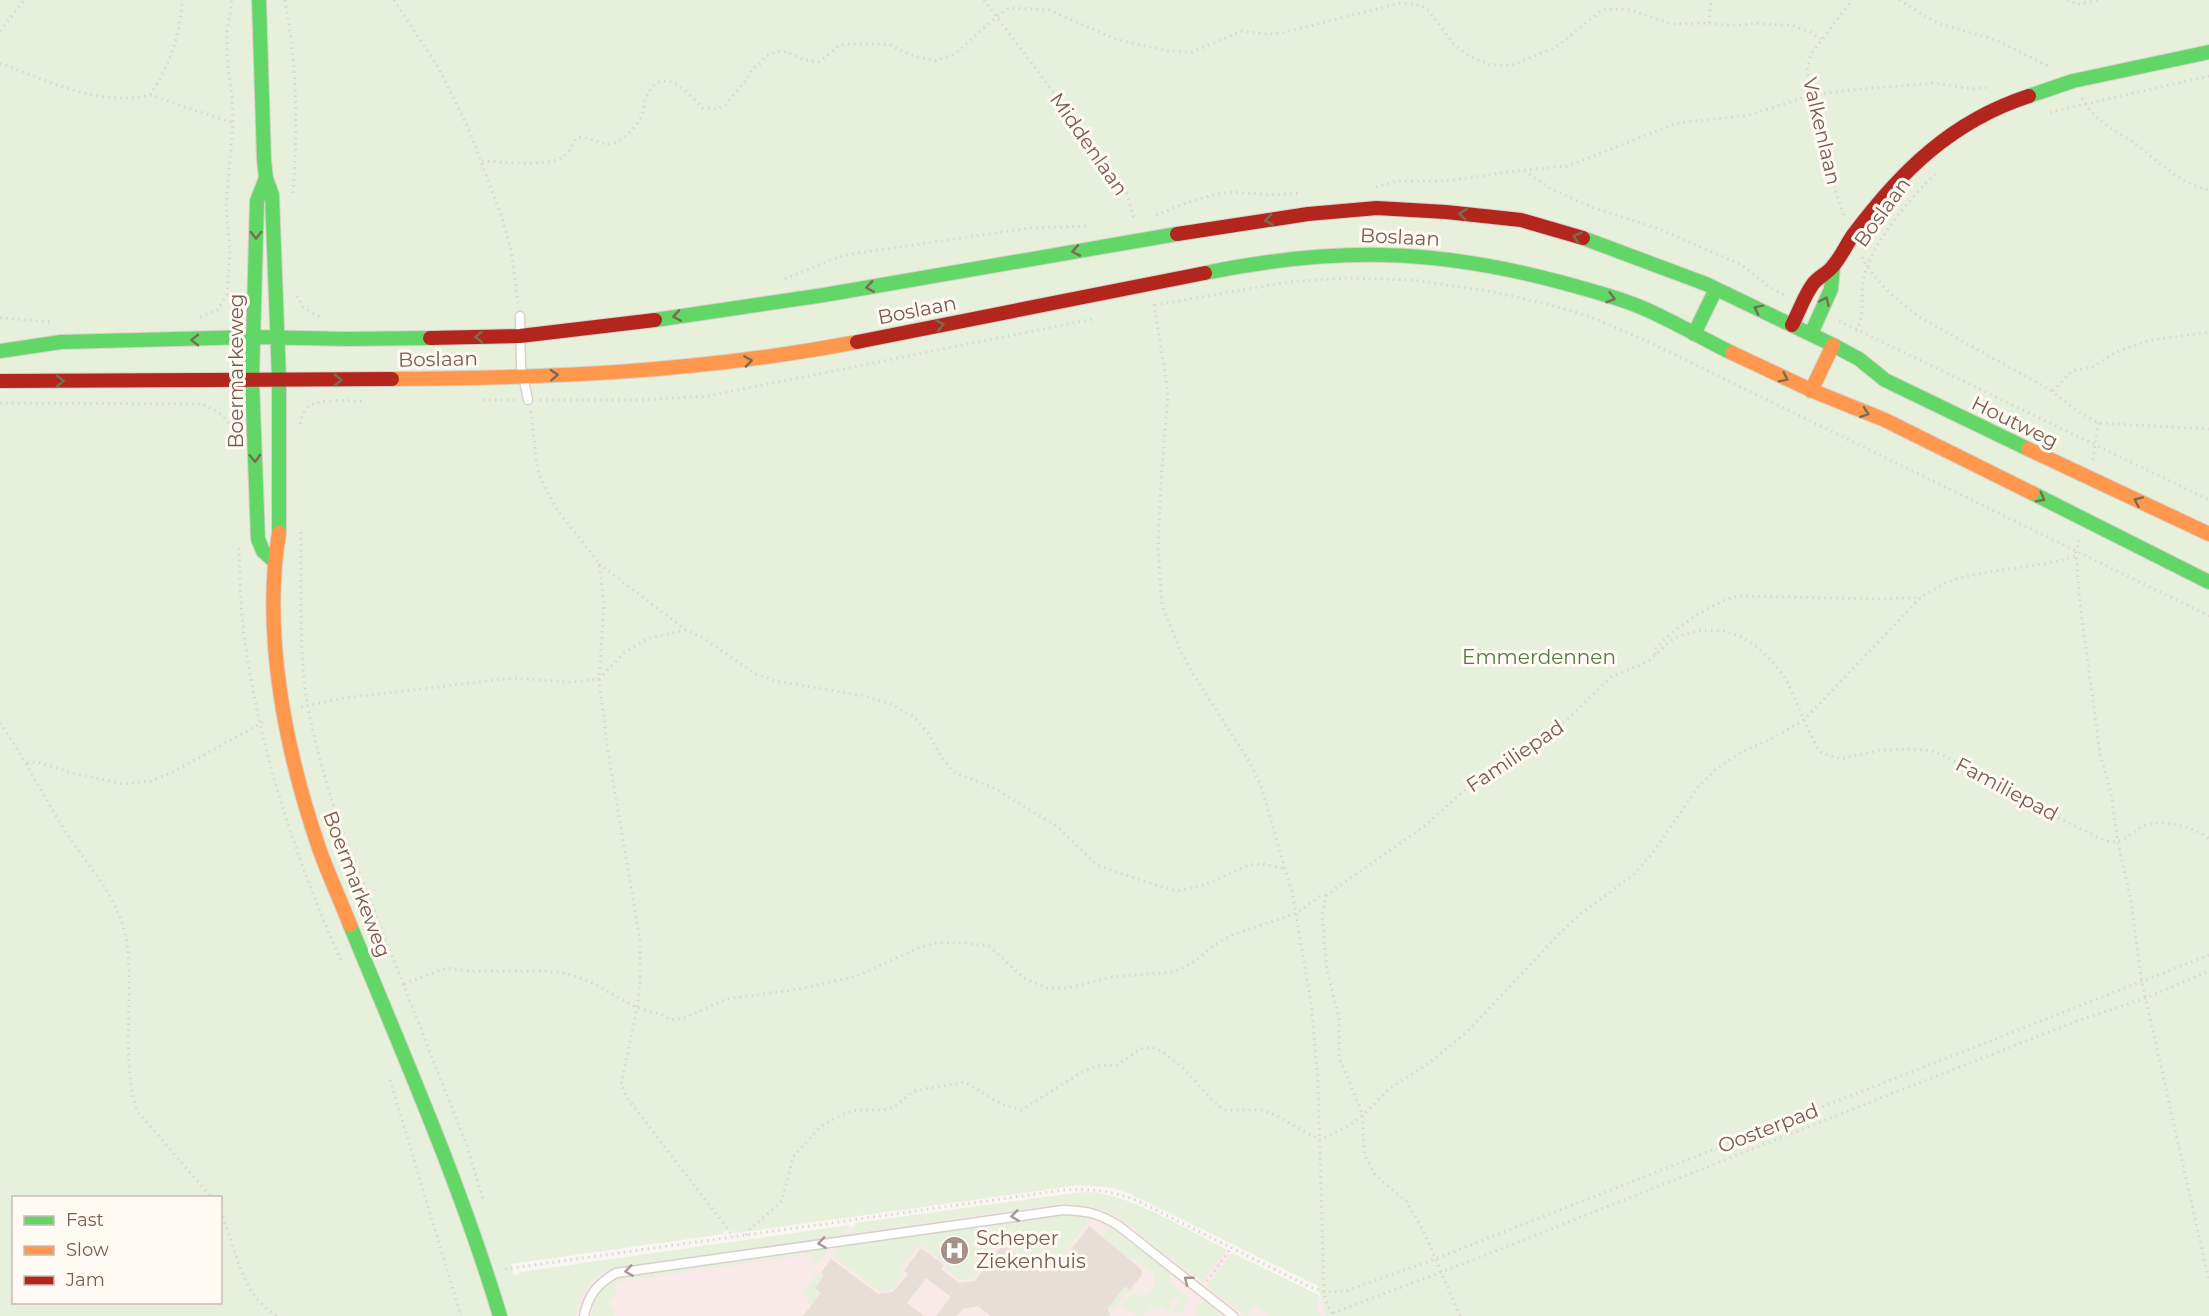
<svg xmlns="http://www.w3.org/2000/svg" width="2209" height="1316" viewBox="0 0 2209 1316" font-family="Montserrat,sans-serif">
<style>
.medical{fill:#fae9e9}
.green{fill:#e7f0db;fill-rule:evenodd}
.building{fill:#e6ded7}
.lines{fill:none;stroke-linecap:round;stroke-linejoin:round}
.lane-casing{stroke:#d7d1cb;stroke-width:11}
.fast-casing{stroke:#d9d2cb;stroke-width:16}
.slow-casing{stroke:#d9d2cb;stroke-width:16}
.jam-casing{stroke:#d9d2cb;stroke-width:16}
.path{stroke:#dcd5d0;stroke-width:3;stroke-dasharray:1.5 4.5;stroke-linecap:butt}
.lane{stroke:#fefefd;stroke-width:8}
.fast{stroke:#63d668;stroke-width:14}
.slow{stroke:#ff974d;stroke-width:14}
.jam{stroke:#b3261e;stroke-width:14}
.oneway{stroke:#776e51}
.oneway2{stroke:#a8958b}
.labels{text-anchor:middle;stroke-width:6;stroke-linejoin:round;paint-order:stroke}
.street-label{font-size:20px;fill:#7a5c4d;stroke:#fffaf3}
.park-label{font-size:20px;fill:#537a41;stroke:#fffaf3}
.poi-label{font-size:20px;fill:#7a5c4d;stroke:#fffaf3;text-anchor:start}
</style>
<rect width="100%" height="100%" fill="#f9f5f0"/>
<path class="medical" d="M1081,1194L1121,1201L1321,1298L1326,1316H527L513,1275Z"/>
<path class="green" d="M0,0H2209V1316H1325L1318,1286L1128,1193L1108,1187L1081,1185L765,1229L734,1233L732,1230L723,1232L724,1234L511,1264L514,1276L521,1272L850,1225L842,1235L608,1270C588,1280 580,1294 576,1316H0ZM14,1198H220V1302H14Z
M1089,1192C1132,1195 1187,1230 1227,1250L1202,1282L1120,1218L1094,1207L1064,1203L848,1234L856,1223L1073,1193Z
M1071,1215L1091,1219L1054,1267L1041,1269L1002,1240L973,1278L960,1280L945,1269L947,1265L920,1244L900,1271L904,1274L892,1290L879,1291L831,1255L837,1247L1048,1216Z
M1110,1227L1170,1272L1171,1284L1191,1299L1181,1313H1170L1180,1301L1174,1297L1170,1303L1172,1305L1168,1312L1162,1307L1150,1309L1144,1316H1136L1127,1309L1120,1307L1128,1297L1135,1293L1139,1296L1147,1295L1155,1285L1153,1273L1134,1259L1132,1261L1111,1249L1120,1236L1107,1250L1111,1243L1102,1237Z
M831,1248L815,1268H814L812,1254L806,1255V1252Z
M799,1253V1256L779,1259L780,1273L778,1260L776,1259L616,1282V1296L609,1299L610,1309L614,1310L615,1316H592C593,1298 602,1286 618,1278Z
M1232,1253L1319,1295L1317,1311L1321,1316H1269L1256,1306L1248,1316H1245L1207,1286Z
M817,1273L822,1278L815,1288L821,1293L811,1306L807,1302L810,1298L803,1292Z
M1125,1286L1130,1290L1132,1288L1134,1290L1131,1293L1126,1294L1113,1311L1109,1307Z
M1207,1302L1212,1305L1219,1316H1197L1196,1304Z"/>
<path class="building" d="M1089,1226L1142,1270L1141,1276L1130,1290L1125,1286L1108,1308L1110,1316H991L978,1306L963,1309L957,1316H936L951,1297L926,1278L907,1303L924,1316H803L821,1293L815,1288L824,1275L821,1273L831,1259L878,1294L893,1292L908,1274L904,1271L921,1248L944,1265L941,1269L959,1283L975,1281L1003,1244L1040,1272L1055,1270Z"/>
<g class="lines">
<defs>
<path id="lane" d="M520,316L521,366L528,400
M584,1316C588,1295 598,1283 616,1273L1063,1210C1088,1211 1098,1213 1119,1226L1233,1316"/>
<path id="fast" d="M259,0L264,160L266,178L272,195L279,379V533
M2029,96L2073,81L2209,52
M266,178L257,201L252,379L258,539L263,551L274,561
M1583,238L1706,284L1833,345L1859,359L1885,380L2028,449
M1205,273C1333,247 1433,248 1560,282C1586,289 1613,296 1638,306C1670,319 1701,338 1732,353
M655,320L824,295L1177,234
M1694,334L1716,289
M1811,334L1831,289L1833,267
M0,351L61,342L253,337L347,339L430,338
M2032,493L2209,582
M350,925C403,1054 460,1183 500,1316"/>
<path id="slow" d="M1732,353L1813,391L1885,420L2032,493
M392,379C551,378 700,372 857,342
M1811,391L1833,345
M2028,449L2209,534
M279,533C262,635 286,752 319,848C328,874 340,899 350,925"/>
<path id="jam" d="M1177,234L1308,214L1377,208L1446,212L1521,220L1583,238
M1792,325C1799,312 1804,296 1813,284C1818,277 1828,273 1833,266C1841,257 1846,245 1853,235C1901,171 1952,121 2029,96
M430,338L520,336L655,320
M857,342L1205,273
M0,381L392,379"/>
</defs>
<use href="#lane" class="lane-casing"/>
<use href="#fast" class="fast-casing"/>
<use href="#slow" class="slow-casing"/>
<use href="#jam" class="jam-casing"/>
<path class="path" d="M285,0C297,66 298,127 293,193
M394,0L438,67L470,132L501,215L511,250L518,303
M984,0L1125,187L1134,219
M1899,0L1937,23L1996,40L2050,67
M2067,0L2078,4L2102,0
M1709,23L1711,0
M0,31L24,0
M0,63C48,81 99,107 150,95C169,68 181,33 182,0
M150,95L233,123
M2082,98C2097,125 2115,128 2138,146C2162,164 2179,183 2209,190
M2050,112L2209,76
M482,161C501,162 547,167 563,157C569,153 572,144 577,138C592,135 603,149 617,142C625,139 636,127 640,119C644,113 643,104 646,97C661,64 686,89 702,108L718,109L725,105L747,79L752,69L761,63L766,56L778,51L787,52L804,60L820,62L838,46L846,44H875L890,45L911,55L935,61L955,54L996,17L1009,8L1049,10L1118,40L1168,51L1192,52L1242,31L1264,34L1282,33L1400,3L1420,5L1427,9L1454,44L1469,56L1491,65H1513L1556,47L1602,10L1615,9L1630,10L1671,24L1709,23L1735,26L1756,23L1794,26L1810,32L1821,39
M1524,170L1568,166L1677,123L1749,115L1812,95L1850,90L1935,83L1973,89L1990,87
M1376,187L1397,181H1446L1523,170L1551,189L1589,206L1659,229L1742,265L1768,286L1784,295
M1156,215L1186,203L1217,194L1234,192L1269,195L1301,193
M1844,215L1836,193L1807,70L1811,54L1852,0
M1862,257C1874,281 1899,302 1921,318L2052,391L2077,411L2098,423L2209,429
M785,279L833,259L851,254L1030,228L1087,226
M227,295L230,253L226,206L233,123L232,95L227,59V32L232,0
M297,296L303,307L320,317
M1154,304L1168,393L1161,482L1158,550L1162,605L1179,648L1193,674L1249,761L1261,786L1293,896L1311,1003L1318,1082L1324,1292L1327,1305L1334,1316
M1155,305L1288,282L1346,278L1413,280L1494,292L1558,307L1591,317L1649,342L2209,616
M200,317L217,310L227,295H234
M0,318L52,322
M1839,321L2209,500
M1856,331C1867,310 1859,299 1864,277C1872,242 1910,199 1935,174
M2053,391L2072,371L2093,367L2116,352L2151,340L2209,332
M483,400H515
M540,400H640L708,396L1093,319
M0,403L203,404L221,414L234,429
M531,411L537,467L544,486L558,511L599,563L604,605L599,679L607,746L640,940V982L637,1008L621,1085L628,1099L734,1237
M300,424C302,418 303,411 308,407C319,398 352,401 365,401
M2093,460L2098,423
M301,532C301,577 300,622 303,667C306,715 321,764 335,811L467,1146L484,1202
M2079,540L2076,552L2080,604L2100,754L2111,793L2118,843L2130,896L2142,982L2209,1281
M239,548C240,573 240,600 243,626C257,743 294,855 342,963
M599,564L686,630
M1655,655V649C1673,629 1712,602 1738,596L1885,599L1921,597
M301,707L344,698L513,678L569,682L599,679L625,652L649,638L686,630L703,638L756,674L776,681L865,696L890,704L913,716L928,733L942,758L953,772L992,787L1058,827L1097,865L1155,885L1177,891L1204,885L1249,865L1263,864L1286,869
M0,723C24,757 42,794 64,829C88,868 120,896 127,944C134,996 120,1065 138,1112L212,1198
M27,763L37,762L73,773L123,784L151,781L173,772L265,721
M404,984L446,968L469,971H545L568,974L591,982L637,1008L661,1014L671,1020L684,1018L727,999L799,989L857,976L916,949L935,943H965L989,946L1024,978L1047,988H1067L1110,977L1174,972L1195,961L1214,945L1232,935L1297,913L1320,896L1327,895
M390,1080L461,1316
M220,1211C238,1250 238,1292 277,1316
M746,1235L748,1231L782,1201L793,1157L821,1126L845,1113L858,1110H883L894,1107L914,1091L965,1082L1001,1104L1022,1110L1082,1072L1096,1066L1117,1065L1140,1049L1152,1047L1163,1052L1183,1068L1217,1105L1225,1110H1262L1277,1116L1320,1140L1350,1125L1363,1115L1389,1089L1430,1062L1467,1032L1558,935L1578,916L1633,875L1651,855L1698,787L1715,770L1740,753L1775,737L1805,719L1921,597C1929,593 1937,587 1945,583C1987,567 2033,570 2076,556
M505,1269L1064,1190C1090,1188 1111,1191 1136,1200L1308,1286L1324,1292L1346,1291L1435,1259L2209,955
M1207,1281L1231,1248
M1333,1313L1473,1260L1868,1103L2077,1021L2146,998L2209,971
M1460,1316L1424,1232L1407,1202L1375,1175L1365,1155L1363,1137V1115L1339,1057V1017L1327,971L1322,914L1326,897L1336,888L1426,825L1471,784L1513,760L1554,732L1611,677L1649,661L1670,641L1679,636L1701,630L1724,631L1742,637L1757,647L1772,661L1786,679L1816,746L1822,753L1841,759L1880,750L1911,749L1932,751L1951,759L1972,773L1999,781L2036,807L2106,841C2124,845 2128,834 2143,826C2158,818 2197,827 2209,839"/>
<use href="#lane" class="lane"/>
<use href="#fast" class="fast"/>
<use href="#slow" class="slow"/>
<use href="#jam" class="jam"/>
</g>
<defs><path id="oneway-chevron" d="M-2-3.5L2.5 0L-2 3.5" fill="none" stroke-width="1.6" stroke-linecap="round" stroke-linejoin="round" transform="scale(1.5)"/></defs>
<g class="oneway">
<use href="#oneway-chevron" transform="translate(1463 214) rotate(-173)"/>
<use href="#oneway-chevron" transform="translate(1269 220) rotate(171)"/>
<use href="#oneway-chevron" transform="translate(256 235) rotate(90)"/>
<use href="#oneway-chevron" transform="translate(1577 237) rotate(-163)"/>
<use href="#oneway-chevron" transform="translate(1076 251) rotate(170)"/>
<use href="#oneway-chevron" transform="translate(870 287) rotate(171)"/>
<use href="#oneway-chevron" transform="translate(1611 298) rotate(16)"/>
<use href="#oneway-chevron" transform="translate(1825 301) rotate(-65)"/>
<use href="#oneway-chevron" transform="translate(1758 309) rotate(-154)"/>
<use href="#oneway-chevron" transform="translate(677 316) rotate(171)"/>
<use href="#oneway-chevron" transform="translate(940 325) rotate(-11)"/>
<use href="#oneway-chevron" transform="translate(479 337) rotate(179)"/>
<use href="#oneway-chevron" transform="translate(195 340) rotate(179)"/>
<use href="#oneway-chevron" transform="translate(748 361) rotate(-9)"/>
<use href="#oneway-chevron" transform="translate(554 375) rotate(-3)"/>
<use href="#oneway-chevron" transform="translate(1784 378) rotate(26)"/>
<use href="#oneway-chevron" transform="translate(338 380) rotate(-1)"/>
<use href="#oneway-chevron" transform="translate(60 381) rotate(-1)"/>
<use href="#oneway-chevron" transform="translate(1865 413) rotate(19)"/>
<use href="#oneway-chevron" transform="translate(255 458) rotate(88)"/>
<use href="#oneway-chevron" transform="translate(2041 498) rotate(27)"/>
<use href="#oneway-chevron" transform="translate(2138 501) rotate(-156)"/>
</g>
<g class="oneway2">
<use href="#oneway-chevron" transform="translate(1015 1216) rotate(172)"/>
<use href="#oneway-chevron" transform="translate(822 1243) rotate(172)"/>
<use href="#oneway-chevron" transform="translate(629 1271) rotate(172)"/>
<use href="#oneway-chevron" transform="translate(1188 1280) rotate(-142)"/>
</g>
<defs>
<symbol id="hospital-disc" viewBox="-11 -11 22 22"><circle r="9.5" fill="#a69286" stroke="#fffaf3"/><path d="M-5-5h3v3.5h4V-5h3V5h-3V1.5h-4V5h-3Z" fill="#fff"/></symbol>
</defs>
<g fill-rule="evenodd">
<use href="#hospital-disc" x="938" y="1234" width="33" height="33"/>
</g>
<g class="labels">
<g class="street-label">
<text transform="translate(1822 131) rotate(77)" y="7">Valkenlaan</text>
<text transform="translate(1089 144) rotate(55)" y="7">Middenlaan</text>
<text transform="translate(1882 212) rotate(-54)" y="7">Boslaan</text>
<text transform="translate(1400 237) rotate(3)" y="7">Boslaan</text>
<text transform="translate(917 310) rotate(-11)" y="7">Boslaan</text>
<text transform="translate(438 359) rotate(-1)" y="7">Boslaan</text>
<text transform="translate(236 371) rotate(-90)" y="7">Boermarkeweg</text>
<text transform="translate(2015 422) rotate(26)" y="7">Houtweg</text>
<text transform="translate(1515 756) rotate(-34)" y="7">Familiepad</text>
<text transform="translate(2007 789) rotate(28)" y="7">Familiepad</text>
<text transform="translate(357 884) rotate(69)" y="7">Boermarkeweg</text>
<text transform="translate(1768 1128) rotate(-21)" y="7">Oosterpad</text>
</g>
<g class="park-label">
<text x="1539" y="664">Emmerdennen</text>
</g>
<g class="poi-label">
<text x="976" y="1245">Scheper<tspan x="976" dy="23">Ziekenhuis</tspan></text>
</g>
</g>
<rect x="12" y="1196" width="210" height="108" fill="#fffaf3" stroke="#cabbb1" stroke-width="1.5"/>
<rect x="24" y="1216" width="30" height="9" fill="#63d668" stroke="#cabbb1" stroke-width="1.5"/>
<text x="66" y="1226" font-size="18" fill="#7a5c4d">Fast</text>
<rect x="24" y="1246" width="30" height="9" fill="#ff974d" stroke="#cabbb1" stroke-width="1.5"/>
<text x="66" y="1256" font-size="18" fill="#7a5c4d">Slow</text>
<rect x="24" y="1276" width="30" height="9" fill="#b3261e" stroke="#cabbb1" stroke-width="1.5"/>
<text x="66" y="1286" font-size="18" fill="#7a5c4d">Jam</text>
</svg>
